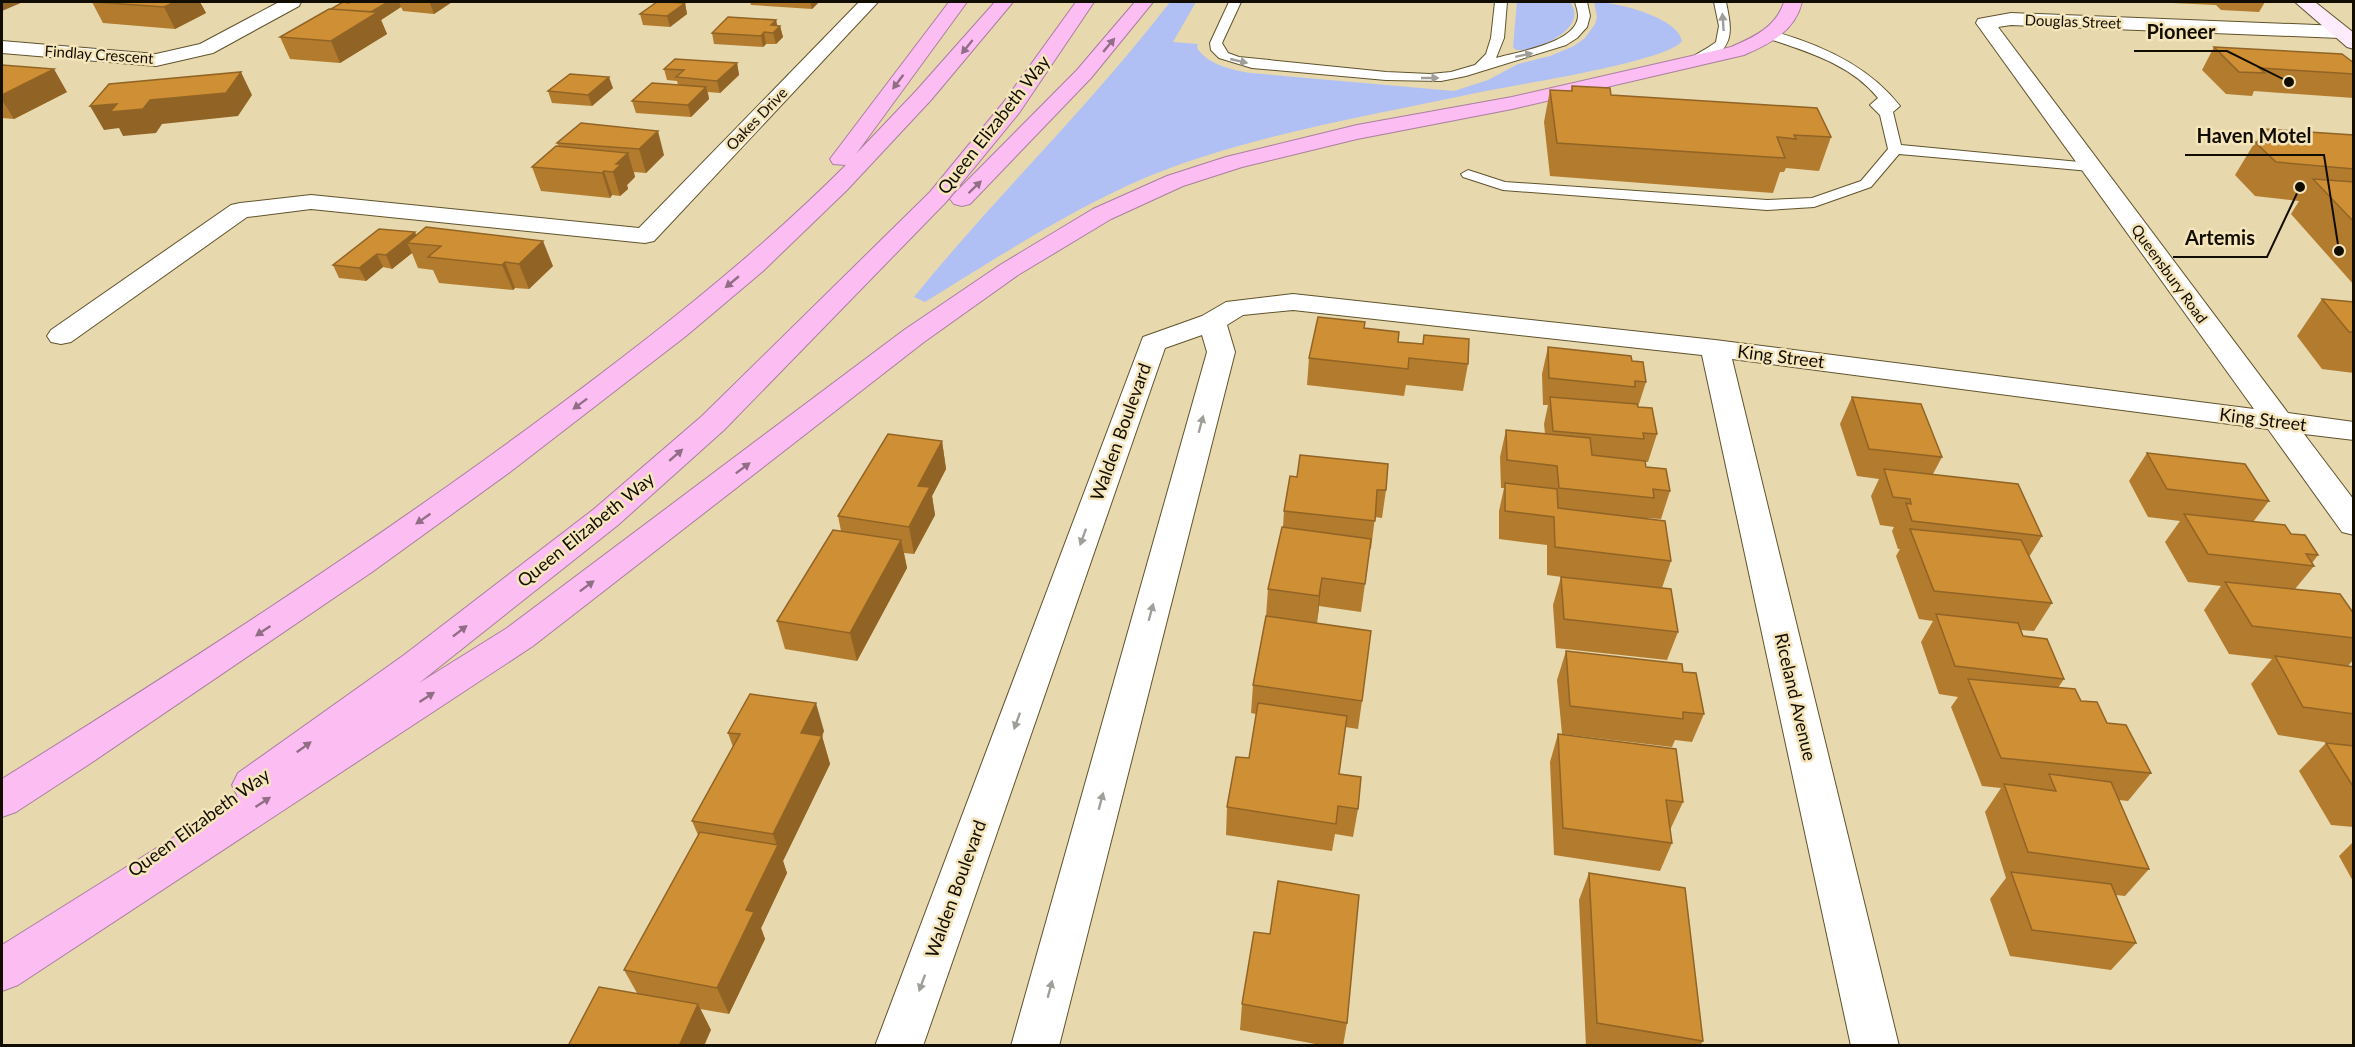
<svg xmlns="http://www.w3.org/2000/svg" width="2355" height="1047" viewBox="0 0 2355 1047" font-family="Lato,sans-serif">
<style>
.green{fill:#b1c0f4}
.lines{fill:none;stroke-linecap:round;stroke-linejoin:round}
.service-casing{stroke:#60532c;stroke-width:2}
.minor-casing{stroke:#60532c;stroke-width:2}
.secondary-casing{stroke:#60532c;stroke-width:2}
.motorway-casing{stroke:#a97f9e;stroke-width:2}
.service{fill:#fff;fill-rule:evenodd}
.minor{fill:#fff;fill-rule:evenodd}
.secondary{fill:#feebfb;fill-rule:evenodd}
.motorway{fill:#fbbdf2;fill-rule:evenodd}
.wall{fill:#b27b2e}
.shaded-wall{fill:#916425}
.building{fill:#cf8f35;stroke:#916425;stroke-width:1.5}
.oneway{fill:#a09e99}
.oneway2{fill:#926e86}
.labels{text-anchor:middle;stroke-width:5;stroke-linejoin:round;paint-order:stroke}
.far-street-label{font-size:15px;fill:#120d01;stroke:#f4e5ba}
.street-label{font-size:18px;fill:#120d01;stroke:#f4e5ba}
.leader{fill:none;stroke:#120d01;stroke-width:2}
.callout-dot{fill:#120d01;stroke:#f4e5ba;stroke-width:2}
.callout-label{font-size:20px;text-anchor:middle;font-weight:bold;fill:#120d01;stroke:#f4e5ba;stroke-width:5;stroke-linejoin:round;paint-order:stroke}
</style>
<rect width="100%" height="100%" fill="#e7d8ad"/>
<path class="green" d="M1170,2H1196L1173,42L1198,44L1197,48C1208,65 1232,70 1251,73L1454,91L1488,80L1518,64L1550,56L1574,46L1585,38L1595,24L1597,17L1594,2C1615,1 1679,18 1682,41C1667,62 1514,85 1481,92C1374,115 1248,135 1147,177C1068,211 998,257 925,302L914,297C996,196 1091,105 1170,2Z
M1517,2H1570C1590,28 1537,52 1516,50L1513,47Z"/>
<g class="lines">
<defs>
<path id="service" d="M1229,2H1241L1222,43L1228,53L1239,57L1386,72L1430,74L1451,72L1475,65L1486,54L1491,38L1495,2H1507L1504,38L1496,58C1517,52 1577,43 1578,16C1578,11 1576,6 1575,2H1587L1590,16L1587,27L1577,38L1566,45L1466,76L1441,81L1386,80L1252,68L1219,58L1211,50L1210,43Z
M1714,2H1726C1732,31 1735,48 1704,62C1697,65 1693,67 1685,66L1684,63C1693,55 1706,50 1716,42L1719,26Z
M1768,30C1818,43 1868,65 1900,106L1893,112L1901,145L2090,163L2097,167L2090,171L1899,154L1871,187L1814,207L1767,210L1503,190L1463,177L1461,174L1468,170L1505,182L1767,200L1812,198L1861,181L1888,149L1880,115L1870,105L1878,98C1850,63 1804,51 1764,37V31Z"/>
<path id="minor" d="M279,2H301L299,6L213,53L156,66L2,53V41L156,54L200,44Z
M859,2H878L654,241L645,243L311,209L247,217L71,342L61,344L51,342L47,336L51,330L231,205L240,203L311,195L639,228Z
M2011,13L2340,26L2347,28L2350,32L2347,36L2340,38L2011,25L1998,27L2288,413L2354,422V440L2304,434L2354,500V535L2342,532L2268,429L1732,359L1899,1046H1851L1702,355L1293,310L1243,315L1227,325L1235,352L1059,1046H1011L1207,352L1202,335L1165,348L923,1046H875L1143,337L1202,316L1226,302L1293,294L1715,340L2254,409L1976,23L1978,19Z"/>
<path id="secondary" d="M2295,2H2315L2354,33V49L2347,47Z"/>
<path id="motorway" d="M949,2H967L856,154L916,91L995,2H1013L931,100L847,190L763,271L686,336L510,472L372,572L88,765L16,812L2,817V779C181,667 360,552 531,426C641,345 749,262 846,165L833,164L830,159Z
M1076,2H1094L1019,113L946,202L724,430L618,525L419,683L507,628L904,330L1000,265L1093,209L1167,176L1226,157L1357,125L1512,97L1731,47C1754,37 1776,27 1784,2H1802C1795,31 1770,44 1744,55L1512,109L1357,139L1242,167L1183,186L1111,219L1018,275L924,342L533,646L18,985L2,991V945L238,797L232,785L238,773L404,655L594,509L702,416L930,192L1003,103Z
M1135,2H1153L1091,78L970,204L962,206L954,204L950,199L954,194L1077,70Z"/>
</defs>
<use href="#service" class="service-casing"/>
<use href="#minor" class="minor-casing"/>
<use href="#secondary" class="secondary-casing"/>
<use href="#motorway" class="motorway-casing"/>
<use href="#service" class="service"/>
<use href="#minor" class="minor"/>
<use href="#secondary" class="secondary"/>
<use href="#motorway" class="motorway"/>
</g>
<path class="wall" d="M92,2H200L206,13L175,29L103,23Z
M351,2H452L434,14L403,11L401,7L381,20L387,34L340,63L290,59L280,37L331,9Z
M750,2H819L812,9L751,5Z
M2150,2H2265L2259,12L2221,10L2216,5Z
M685,3L687,14L670,27L643,25L640,14Z
M776,20L777,26H780L783,37L776,44H766L763,47L714,44L712,33Z
M2214,47L2354,63V98L2254,91L2252,96L2226,94L2202,70Z
M737,63L739,75L720,93L708,92L709,99L691,117L636,113L632,101L678,85L677,81L667,80L664,69Z
M2,65L67,92L14,119L2,118Z
M1572,86L1611,95L1831,137L1819,171L1786,168L1784,172H1780L1773,193L1550,176L1544,122L1550,90L1571,91Z
M613,88L592,106L552,103L548,91Z
M581,123L664,155L646,173L634,172L635,177L627,185L628,189L620,196L612,195L610,198L541,191L532,167L559,147L557,143Z
M2264,129L2354,135V285L2291,214L2299,201L2255,196L2235,175L2255,142H2256Z
M416,235L553,266L529,289L515,288L513,290L439,283L433,270L418,268L412,253L392,269L383,267L366,281L339,278L333,265Z
M2322,299L2354,302V373L2322,369L2297,336Z
M1364,328L1398,342L1423,344L1424,335L1468,364L1463,391L1406,385L1404,396L1307,385L1309,358Z
M1548,347L1632,361L1646,382L1638,407L1657,434L1648,462H1645L1646,467L1670,491L1661,519L1648,518L1647,519L1671,561L1662,588L1678,632L1667,660L1556,648L1553,605L1561,577L1577,579L1547,575V545L1499,539V511L1504,488H1501L1500,457L1506,430L1545,434L1544,424L1548,405H1543L1542,374Z
M1852,397L1942,457L1933,474L2042,536L2029,557L2052,603L2034,631L2020,630L2023,636L2064,679L2058,688L2081,701L2107,723L2151,773L2128,801L2119,800L2149,869L2125,896L2116,895L2136,943L2111,970L2010,956L1990,899L2006,878L1985,812L2001,788L1982,786L1951,707L1958,697L1939,694L1921,642L1933,621L1919,619L1896,556L1900,549H1898L1892,531L1894,527L1880,525L1871,496L1879,479L1857,476L1840,424Z
M942,441L946,469L932,496L935,515L914,554L904,553L907,568L857,661L785,649L777,621L841,531L838,516Z
M2147,453L2269,501L2253,522L2291,534L2318,555L2312,563L2314,566L2295,589L2354,614V659L2348,666L2354,667V827L2331,825L2299,771L2326,743L2343,745L2278,735L2251,684L2272,659L2229,654L2204,610L2221,586L2188,582L2165,542L2180,521L2148,517L2129,481Z
M1290,476L1386,490L1382,518L1375,517L1371,549H1370L1361,612L1319,606L1317,623L1362,701L1358,729L1345,727L1339,774L1358,809L1353,837L1335,834L1332,851L1226,835L1227,807L1249,758L1256,714L1251,713L1253,685L1266,616L1268,589L1283,527L1284,511Z
M1566,651L1683,672L1704,714L1692,742L1675,740L1672,747L1562,734L1557,680Z
M824,731L822,736L830,764L783,861L787,873L761,928L765,939L729,1014L700,1009L711,1030L637,993L624,970L698,835L692,821L733,747L728,733Z
M1558,734L1683,802L1670,830L1672,843L1660,871L1554,855L1550,762Z
M2354,841V883L2339,856Z
M1589,873L1703,1041L1700,1046H1586L1579,900Z
M1242,1004L1347,1023L1343,1046H1326L1240,1030Z"/>
<path class="shaded-wall" d="M2,2H23L2,11Z
M170,2H200L206,13L175,29L164,7Z
M388,2H399L401,7L381,20L387,34L340,63L331,41L363,16Z
M431,2H452L434,14L430,3Z
M810,2H819L812,9Z
M685,3L687,14L670,27L667,16Z
M776,20L778,29L780,26L783,37L776,44L771,25Z
M764,32L766,44L763,47L761,36Z
M737,63L739,75L720,93L717,81Z
M54,69L67,92L14,119L2,100V95Z
M241,72L252,95L238,116L162,124L156,133L123,136L119,128L104,130L90,106L150,100Z
M609,77L613,88L592,106L588,95Z
M706,87L709,99L691,117L688,105Z
M658,131L664,155L646,173L639,149Z
M628,153L635,177L627,185L628,189L620,196L613,172L616,164Z
M604,171L612,195L610,198L602,173Z
M415,232L420,244L407,243L412,253L392,269L386,255Z
M543,241L553,266L529,289L519,264Z
M377,254L383,267L366,281L359,268Z
M505,262L515,288L513,290L502,265Z
M942,441L946,469L932,496L935,515L914,554L909,527L918,486Z
M901,540L907,568L857,661L850,633Z
M1322,578L1319,606L1317,624L1319,596Z
M816,703L824,731L822,736L830,764L783,861L787,873L761,928L765,939L729,1014L717,988L746,910L777,846L773,834L801,733Z
M698,1004L711,1030L704,1046H679Z"/>
<path class="building" d="M95,2H175L164,7Z
M343,2L349,3L351,2H388L371,12L331,9Z
M657,2H668L685,3L667,16L640,14Z
M329,9L378,12L331,41L280,37Z
M728,17L776,20L771,25L780,26L773,33L764,32L761,36L712,33Z
M2214,47L2342,54L2354,63V74L2259,68L2265,73L2239,72Z
M675,59L737,63L717,81L676,77L684,70L664,69Z
M2,65L54,69L2,95Z
M241,72L226,93L150,100L143,109L110,112L117,104L90,106L109,84Z
M570,74L609,77L588,95L548,91Z
M652,83L706,87L688,105L632,101Z
M1572,86L1610,88L1611,95L1817,108L1831,137L1794,135L1796,139L1777,137L1785,158L1557,143L1550,90L1572,91Z
M581,123L658,131L639,149L557,143Z
M2264,129L2354,135V169L2276,162L2255,142L2279,143Z
M556,146L628,153L616,164H621L613,172L604,171L602,173L532,167Z
M2313,179L2354,182V222Z
M426,227L543,241L519,264L505,262L502,265L428,257L441,246L407,243Z
M379,229L415,232L386,255L377,254L359,268L333,265Z
M2322,299L2354,302V332H2349Z
M1318,317L1365,322L1364,328L1399,332L1398,342L1423,344L1424,335L1469,339L1468,364L1409,358L1408,369L1309,358Z
M1548,347L1631,356L1632,361L1643,362L1646,382L1635,381V387L1549,378Z
M1550,397L1637,404L1638,407L1652,408L1657,434L1643,433L1644,439L1553,431Z
M1852,397L1921,404L1942,457L1869,449Z
M1506,430L1590,438L1592,455L1645,461L1646,467L1666,469L1670,491L1653,489L1654,498L1559,488L1557,466L1507,460Z
M888,434L942,441L918,486L930,487L909,527L838,516Z
M2147,453L2245,464L2269,501L2167,489Z
M1300,455L1388,464L1386,490H1377L1375,521L1284,511L1290,476L1297,477Z
M1884,469L2018,484L2042,536L1912,521L1906,503L1911,504L1910,499L1893,497Z
M1505,483L1557,489L1558,508L1665,521L1671,561L1555,547L1554,517L1505,511Z
M2184,514L2285,525L2291,534L2305,535L2318,555L2306,554L2314,566L2208,554Z
M1282,527L1371,539L1365,584L1322,578L1319,596L1268,589Z
M1910,529L2021,540L2052,603L1934,591Z
M833,530L901,540L850,633L777,621Z
M1561,577L1671,589L1678,632L1564,619Z
M2225,582L2340,594L2354,614V638L2252,626Z
M1936,614L2018,623L2023,636L2047,639L2064,679L1955,666Z
M1266,616L1371,631L1362,701L1253,685Z
M1566,651L1682,664L1683,672L1696,673L1704,714L1683,712V719L1570,706Z
M2275,656L2354,667V714L2303,707Z
M1968,679L2075,689L2081,701L2097,702L2107,723L2126,725L2151,773L2001,758Z
M750,694L816,703L801,733L822,736L773,834L692,821L740,734L728,733Z
M1258,703L1347,716L1339,774L1361,777L1358,809L1338,806L1336,824L1227,807L1236,757L1249,758Z
M1558,734L1676,749L1683,802L1666,800L1672,843L1563,828Z
M2326,743L2354,746V788Z
M2049,774L2111,782L2149,869L2028,852L2004,784L2056,791Z
M700,832L778,845L746,910L754,912L717,988L624,970Z
M2011,872L2111,884L2136,943L2032,930Z
M1589,873L1685,888L1703,1041L1597,1023Z
M1278,881L1359,895L1347,1023L1242,1004L1254,932L1270,934Z
M599,987L698,1004L679,1046H568Z"/>
<defs><path id="oneway-solid" d="M-6-.8H1V-3.2L6.5 0L1 3.2V.8H-6Z" transform="scale(1.5)"/></defs>
<g class="oneway">
<use href="#oneway-solid" transform="translate(1723 22) rotate(-94)"/>
<use href="#oneway-solid" transform="translate(1524 55) rotate(-12)"/>
<use href="#oneway-solid" transform="translate(1239 61) rotate(13)"/>
<use href="#oneway-solid" transform="translate(1430 78)"/>
<use href="#oneway-solid" transform="translate(1201 424) rotate(-75)"/>
<use href="#oneway-solid" transform="translate(1083 537) rotate(110)"/>
<use href="#oneway-solid" transform="translate(1151 612) rotate(-75)"/>
<use href="#oneway-solid" transform="translate(1017 721) rotate(110)"/>
<use href="#oneway-solid" transform="translate(1101 801) rotate(-75)"/>
<use href="#oneway-solid" transform="translate(922 983) rotate(110)"/>
<use href="#oneway-solid" transform="translate(1050 989) rotate(-75)"/>
</g>
<g class="oneway2">
<use href="#oneway-solid" transform="translate(1109 45) rotate(-50)"/>
<use href="#oneway-solid" transform="translate(967 47) rotate(129)"/>
<use href="#oneway-solid" transform="translate(898 82) rotate(127)"/>
<use href="#oneway-solid" transform="translate(975 187) rotate(-44)"/>
<use href="#oneway-solid" transform="translate(732 282) rotate(140)"/>
<use href="#oneway-solid" transform="translate(580 404) rotate(143)"/>
<use href="#oneway-solid" transform="translate(676 455) rotate(-41)"/>
<use href="#oneway-solid" transform="translate(743 468) rotate(-37)"/>
<use href="#oneway-solid" transform="translate(423 519) rotate(145)"/>
<use href="#oneway-solid" transform="translate(587 586) rotate(-37)"/>
<use href="#oneway-solid" transform="translate(263 631) rotate(146)"/>
<use href="#oneway-solid" transform="translate(460 631) rotate(-38)"/>
<use href="#oneway-solid" transform="translate(427 697) rotate(-33)"/>
<use href="#oneway-solid" transform="translate(304 747) rotate(-36)"/>
<use href="#oneway-solid" transform="translate(263 802) rotate(-33)"/>
</g>
<g class="labels">
<g class="far-street-label">
<text transform="translate(2073 22) rotate(2)" y="5">Douglas Street</text>
<text transform="translate(99 55) rotate(4)" y="5">Findlay Crescent</text>
<text transform="translate(757 119) rotate(-46)" y="5">Oakes Drive</text>
<text transform="translate(2169 274) rotate(54)" y="5">Queensbury Road</text>
</g>
<g class="street-label">
<text transform="translate(994 125) rotate(-52)" y="6">Queen Elizabeth Way</text>
<text transform="translate(1781 357) rotate(7)" y="6">King Street</text>
<text transform="translate(2263 420) rotate(7)" y="6">King Street</text>
<text transform="translate(1121 432) rotate(-70)" y="6">Walden Boulevard</text>
<text transform="translate(586 530) rotate(-39)" y="6">Queen Elizabeth Way</text>
<text transform="translate(1795 697) rotate(77)" y="6">Riceland Avenue</text>
<text transform="translate(199 823) rotate(-36)" y="6">Queen Elizabeth Way</text>
<text transform="translate(956 889) rotate(-70)" y="6">Walden Boulevard</text>
</g>
</g>
<path class="leader" d="M2289 82L2227 51H2134M2339 251L2324 155H2185M2300 187L2267 257H2173"/>
<g class="callout-dot">
<circle cx="2289" cy="82" r="6"/>
<circle cx="2339" cy="251" r="6"/>
<circle cx="2300" cy="187" r="6"/>
</g>
<g class="callout-label">
<text x="2181" y="39">Pioneer</text>
<text x="2254" y="143">Haven Motel</text>
<text x="2220" y="245">Artemis</text>
</g>
<rect width="2355" height="1047" fill="none" stroke="#120d01" stroke-width="6"/>
</svg>
